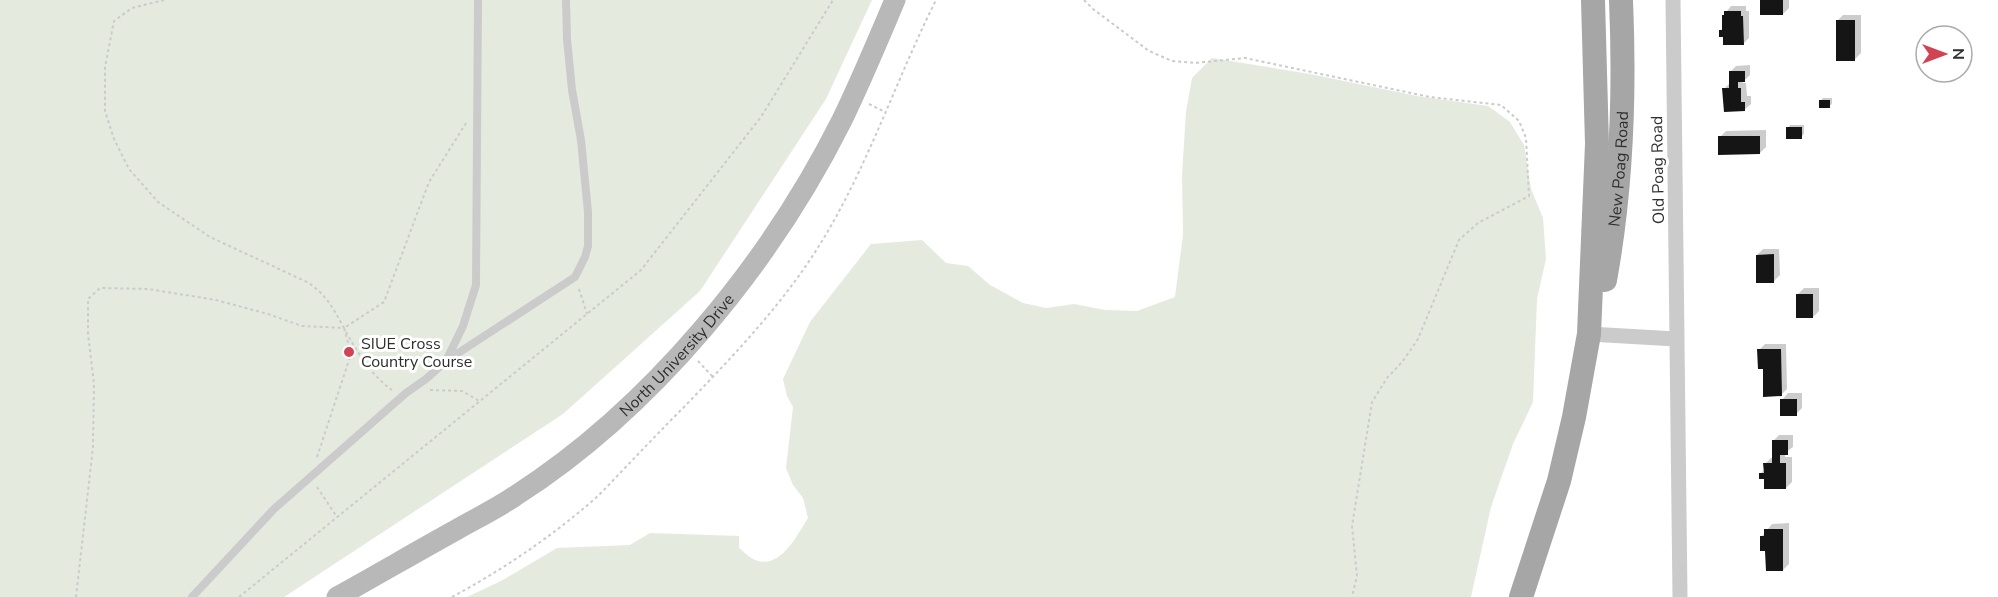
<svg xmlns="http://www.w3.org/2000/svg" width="1998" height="597" viewBox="0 0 1998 597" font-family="'Nunito Sans',sans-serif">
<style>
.green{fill:#e5eade}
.shadow{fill:#0003}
.building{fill:#151515}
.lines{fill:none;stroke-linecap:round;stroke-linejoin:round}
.path{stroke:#cbcbcb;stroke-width:2;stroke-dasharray:3 3;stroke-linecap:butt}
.service{stroke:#cbcbcb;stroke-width:8}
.minor{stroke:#cbcbcb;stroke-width:15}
.secondary{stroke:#b8b8b8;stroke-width:21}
.primary{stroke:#a6a6a6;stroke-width:24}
.poi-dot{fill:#d34252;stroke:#fff;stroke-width:2}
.labels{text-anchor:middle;stroke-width:6;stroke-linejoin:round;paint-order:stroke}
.street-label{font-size:16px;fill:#2e2e2e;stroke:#fff}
.poi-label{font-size:16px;fill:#2e2e2e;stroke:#fff;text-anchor:start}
</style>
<rect width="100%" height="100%" fill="#fff"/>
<path class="green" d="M0,0H872L826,99L700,291L563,414L284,597H0Z
M1212,58L1310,74L1417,96L1488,106L1510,122L1524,145L1531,189L1543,218L1546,259L1537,299L1533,402L1513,444L1491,507L1471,597H467L501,581L557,548L630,545L650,533L739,536V548C744,552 750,558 755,560C781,570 797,535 808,518L803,498L793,485L786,468L793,407L787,396L783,379L810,322L871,244L922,240L946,263L968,266L990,285L1023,303L1046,308L1074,304L1105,310L1137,311L1175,297L1183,235L1182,175L1186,112L1192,78Z"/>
<path class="shadow" d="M1762,0H1789V8L1783,14Z
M1731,6H1746V11H1749V38L1743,44L1724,36L1720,31L1723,28V16Z
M1843,15H1861V53L1855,59L1837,21Z
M1750,65V75L1742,83H1746L1747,96H1751V104L1744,110L1724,89L1731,82L1730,72L1736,66Z
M1823,98H1832V104L1829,106L1821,100Z
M1790,125H1804V134L1801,137L1788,128Z
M1766,130V147L1760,153L1720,137L1726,131Z
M1763,249H1779L1780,275L1774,281L1757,255Z
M1804,288H1819V311L1813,317L1798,294Z
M1765,344H1786L1787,389L1781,395L1765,367L1759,350Z
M1788,393H1802V408L1796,414L1782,400Z
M1779,435H1793V447L1785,453V457H1792V482L1786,488L1765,478L1761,473L1765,469V464L1771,458H1773V441Z
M1789,523V564L1783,570L1766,550L1762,536L1772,524Z"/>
<path class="building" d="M1760,0H1783V15H1760Z
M1724,11H1741V16H1743L1744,45H1723V37H1719V30H1722V15H1724Z
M1836,20H1855V61H1836Z
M1729,71H1745V82H1738V88H1741V102H1745V111L1724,112L1722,88H1729Z
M1819,100H1830V108H1819Z
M1786,127H1802V139H1786Z
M1718,136H1760V154L1718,155Z
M1774,254V283H1756V255Z
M1796,294H1813V318H1796Z
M1757,349H1781L1782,396L1763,397V369H1758Z
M1780,399H1797V416H1780Z
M1772,440H1788V455H1780V463H1786V489H1764V479H1759V473H1764L1763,463H1772Z
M1764,529H1783V571H1766L1765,551H1760V536H1764Z"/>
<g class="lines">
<path class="path" d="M1084,0L1093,9L1149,51L1172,61L1195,63L1245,58L1430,97L1501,105L1519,121L1526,138L1529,196L1478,223L1459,240L1418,339L1403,361L1387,378L1372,402L1352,526L1357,576L1352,597
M869,104L885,112
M579,289L587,314
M346,332C358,353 371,375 392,390
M698,361L713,377
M430,390L462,391L481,402
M317,457L351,354L344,328L384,302L429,182L466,123
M317,487L337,517
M76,597L93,447L94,384L88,334V299L100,288L148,289L216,300L268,314L302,326L344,328C333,308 326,294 307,282L210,237L158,202L129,169L114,139L105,111V67L114,21L132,8L164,0
M239,597L641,270L761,117L833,0
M452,597C504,569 554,535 598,496C627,466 655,436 684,407C737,352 789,298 828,231C871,157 898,76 936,0"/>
<path class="service" d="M447,359L463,326L476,285L478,0
M192,597L274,509L406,393L426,379L446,361L575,277L585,257L588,246V212L581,140L572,90L567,39L566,0"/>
<path class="minor" d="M1673,0L1680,597
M1589,334L1676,339"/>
<path class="secondary" id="s1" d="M337,597C377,575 416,552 456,530C475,519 496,509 515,496C651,409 770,264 842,120C861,81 878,40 895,0"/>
<g class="primary">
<path id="s2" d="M1605,280C1622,187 1625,93 1621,0"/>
<path d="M1521,597L1559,481L1574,417L1589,334L1597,144L1593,0"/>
</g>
</g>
<circle class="poi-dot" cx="349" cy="352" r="6"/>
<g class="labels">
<g class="street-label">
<text dy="6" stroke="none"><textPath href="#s2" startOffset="112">New Poag Road</textPath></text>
<text transform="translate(1657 170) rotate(-91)" y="6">Old Poag Road</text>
<text dy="6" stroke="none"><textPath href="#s1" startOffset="420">North University Drive</textPath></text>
</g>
<g class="poi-label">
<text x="361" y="349">SIUE Cross<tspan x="361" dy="18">Country Course</tspan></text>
</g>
</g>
<g transform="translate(1944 54) rotate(90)"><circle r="28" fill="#ffffff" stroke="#ababab" stroke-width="1.5"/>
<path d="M0-4.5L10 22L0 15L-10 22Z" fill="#d34252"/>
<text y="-9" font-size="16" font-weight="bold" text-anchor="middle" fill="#2e2e2e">N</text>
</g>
</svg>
